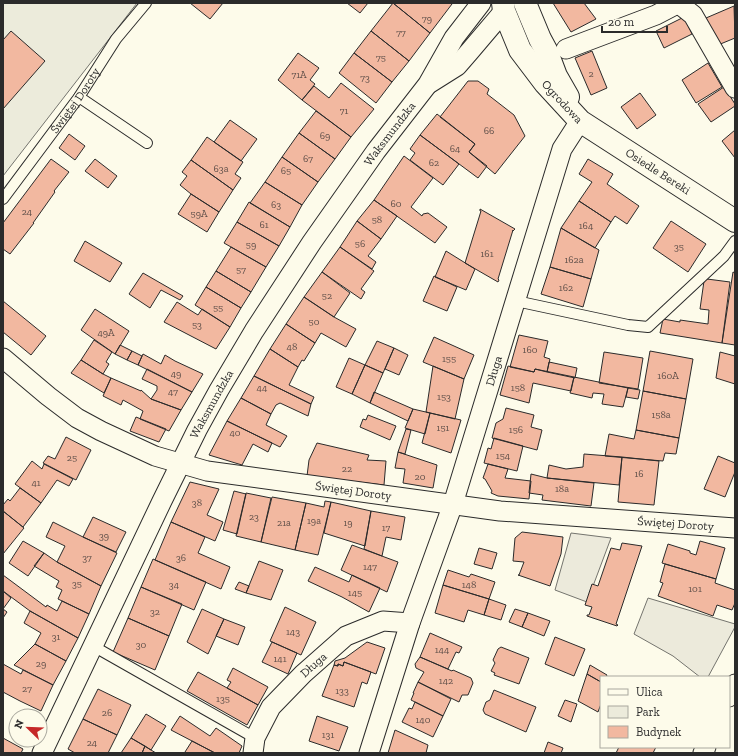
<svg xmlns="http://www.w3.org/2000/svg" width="738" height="756" viewBox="0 0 738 756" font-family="'Zilla Slab',serif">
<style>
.green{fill:#ecebdb;stroke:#74746e}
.parking{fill:#eceadb;stroke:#74746e}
.building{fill:#f2b8a0;stroke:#2b2b2b}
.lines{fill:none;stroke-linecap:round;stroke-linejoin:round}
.lane-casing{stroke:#2b2b2b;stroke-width:12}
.street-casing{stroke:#2b2b2b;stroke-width:21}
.secondary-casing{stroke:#2b2b2b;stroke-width:24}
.lane{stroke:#fdfbea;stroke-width:10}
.street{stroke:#fdfbea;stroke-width:19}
.secondary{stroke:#fdfbea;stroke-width:22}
.labels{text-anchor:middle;stroke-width:3;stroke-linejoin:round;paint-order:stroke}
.number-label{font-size:10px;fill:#5d4e48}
.street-label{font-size:12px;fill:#2b2b2b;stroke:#fdfbea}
</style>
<rect width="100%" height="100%" fill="#fdfbea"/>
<path class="green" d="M3,3H137L3,176Z"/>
<path class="parking" d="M571,533L611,538L587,602L555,590Z
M648,598L735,624V627L708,677H700L673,656L634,634Z"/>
<path class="building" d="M190,3H223L210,19Z
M347,3H368L360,13Z
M393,3H450L452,4L430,33Z
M393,3L430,33L409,61L371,31Z
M553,3H584L596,19L571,32Z
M734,6L735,38L718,45L706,18Z
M684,17L692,34L664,48L656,31Z
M11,31L45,61L3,109V40Z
M371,31L409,61L392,82L354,53Z
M592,51L607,88L591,95L575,58Z
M298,53L319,68L310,80L315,84L302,100L278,80Z
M354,53L392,82L376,103L339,73Z
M708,63L722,87L696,103L682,80Z
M468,81H478L489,89L487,94L514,115L525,136L495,174L469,152L475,144L440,117Z
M341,83L374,109L351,137L302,100L314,86L329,98Z
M724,87L735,104V106L711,122L698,104Z
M640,93L656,115L637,129L621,107Z
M316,111L351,137L335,159L299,133Z
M437,114L475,144L469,152L487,166L478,178L420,135Z
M230,120L257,139L241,161L214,142Z
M735,130V158L722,141Z
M299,133L335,159L318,182L282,157Z
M69,134L85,146L75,160L59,148Z
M420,135L459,164L443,185L410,160L415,153L410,149Z
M207,137L243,162L235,174L241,178L233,190L191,160Z
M404,156L433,178L411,207L422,216L423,214L428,213L447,227L435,243L374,200Z
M282,157L318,182L302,205L265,182Z
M51,159L69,172L54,191L55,192L33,223H34L10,254L3,249V223Z
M95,159L117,176L108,188L85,171Z
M588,159L613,174L607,184L639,206L627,224L615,216L611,222L579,201L592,182L579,174Z
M191,160L233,190L219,212L191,194L180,185L187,176L182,172Z
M265,182L302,205L290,227L250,203Z
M191,194L219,212L207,232L178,214Z
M374,200L397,216L381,239L357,221Z
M579,201L611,222L595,248L561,228Z
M249,202L290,227L279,246L237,222Z
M480,209L515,229L513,231V230L498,279L499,280L498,282L465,263L481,211H480Z
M357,221L381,239L368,256L376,262L372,269L340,247Z
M671,221L706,244L688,272L653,248Z
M237,222L279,246L266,267L224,243Z
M561,228L599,250L591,279L550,267Z
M85,241L122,263L110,282L74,261Z
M231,247L266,267L251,292L216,271Z
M340,247L374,271L361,289L365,292L361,299L322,272Z
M446,251L475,269L466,290L435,277Z
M550,267L591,279L583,307L541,294Z
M216,271L251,292L241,308L206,287Z
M322,272L350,293L334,317L304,297Z
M733,272L735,273V345L722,343Z
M143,273L183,296L180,300L161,290L150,308L129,294Z
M434,276L457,287L447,311L423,301Z
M707,279L730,282L722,343L660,333L663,319L680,322V320L708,324L709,310L700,309L704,281Z
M206,287L241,308L230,327L195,305Z
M304,297L334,317L356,329L346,347L321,333L315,343L286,324Z
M3,301L46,336L31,355L3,332Z
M177,302L198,315L202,309L230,327L216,349L164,322Z
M95,309L129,331L115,354L81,330Z
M286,324L315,343L304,361L302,360L298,367L270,349Z
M519,335L548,341L544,357L550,359L547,372L535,369L534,372L510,367Z
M434,337L474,355L464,379L423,362Z
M94,340L112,352L106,362L109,364L103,374L81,360Z
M377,341L394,348L383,373L365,365Z
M120,345L132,351L127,360L115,354Z
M394,348L408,355L399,375L385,369Z
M270,349L298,367L289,385L314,397L311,404L254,376Z
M132,351L142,356L138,365L127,360Z
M650,351L693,359L686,399L643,391Z
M604,352L643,358L638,389L599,383Z
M720,352L735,356V384L716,378Z
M143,354L161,364L165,355L175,361L203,374L192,392L138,365Z
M349,358L365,365L352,394L336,387Z
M81,360L103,374L111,378L104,393L71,373Z
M549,362L577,368L575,378L547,372Z
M365,365L383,373L370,403L352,394Z
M433,366L464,379L455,419L426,412Z
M508,366L534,372L535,369L574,377L571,391L533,383L529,403L500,395Z
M147,369L192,392L181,410L151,399L157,390V386L142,379Z
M254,376L311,404L308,416L280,403L276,405L271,414L241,398Z
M574,377L628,388L623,407L602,404L604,394L593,393L592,398L570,393Z
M111,378L141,391V390L151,399L181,410L169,431L140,419L143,411L123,400L121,405L103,396Z
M628,388L640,390L638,399L626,397Z
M643,391L686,399L679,438L636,430Z
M374,392L413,409L408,421L370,403Z
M241,398L271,414L266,425L287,436L280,447L227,421Z
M506,408L534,415L531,427L542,430L537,450L492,438L496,423L503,419Z
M413,409L430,413L425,434L405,428Z
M430,413L461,420L451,453L422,443Z
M368,415L396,426L390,440L360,427L363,419L366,420Z
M136,417L166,429L159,442L130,431Z
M227,421L272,443L268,452L253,444L242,465L209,455Z
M406,429L411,430L405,454L398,452Z
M636,430L679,438L676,454L665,453L663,461L605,456L609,434L634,439Z
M66,437L91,450L76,480L43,463L48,456L55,459Z
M494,438L523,446L517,471L484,463L488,448L491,449Z
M317,443L369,455L367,460L386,461L384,485L307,476L309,460Z
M398,452L437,465L433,488L403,483L405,469L395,468Z
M584,454L622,457L619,485L547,478L549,465L566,469L583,467Z
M718,456L735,463V472L725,497L704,489Z
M622,457L659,461L654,505L618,502Z
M32,461L42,469L44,464L73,479L69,486L57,480L41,503L15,484Z
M488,464L508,469L505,478L531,481L529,499L498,496L491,493L492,491L485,479L483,478Z
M531,474L547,478L594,483L591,506L542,500L543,495L529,493Z
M190,482L219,489L207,515L223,522L215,541L171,522Z
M20,488L41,503L23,527L3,511V505L8,499L10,501Z
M234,491L246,494L237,534L223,530Z
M246,493L271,498L261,542L236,536Z
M272,497L306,503L295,550L261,542Z
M325,501L331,502L318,555L295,550L306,503L324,507Z
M331,502L371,511L365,546L324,533Z
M3,511L24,528L3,554Z
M371,511L405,517L401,540L386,537L382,556L364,549Z
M93,517L126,532L116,552L83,537Z
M53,522L83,537L117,553L101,586L57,562L65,546L46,537Z
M171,522L205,537L198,553L230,567L221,589L155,560Z
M522,532L563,537L561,554L550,586L518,575H519L524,562L513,561L515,538Z
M23,541L44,553L28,576L9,563Z
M700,541L725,548L716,579L662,563L668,544L690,551V553L696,555Z
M622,543L642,546L616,624L618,625L617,626L587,616V615H589L592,607L585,605L592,584L598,586L611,548L620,550Z
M352,545L398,562L387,592L341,570Z
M479,548L497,553L492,569L474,564Z
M44,553L57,562L101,586L89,614L58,599L62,590L56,587L59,581L34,566Z
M153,559L206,582L194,610L141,587Z
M259,561L283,570L271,600L246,593Z
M665,564L716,579L715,583L735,590V603L732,610L717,605L713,616L658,596L663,583L660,582Z
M315,567L349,582L352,575L380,588L369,612L342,597L308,581Z
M448,570L469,577L471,574L495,582L489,599L443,585Z
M3,575L46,607L47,605L57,611L62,601L89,614L78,638L30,611L3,591Z
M239,582L249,586L246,593L235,589Z
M443,585L489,599L484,615L468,610L464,622L435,613Z
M141,587L182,604L169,636L128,618Z
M3,591L11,598L3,609L7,612L3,618Z
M489,599L506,605L501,620L484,615Z
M285,607L316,622L301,655L270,641Z
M202,609L224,619L208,654L187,642Z
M515,609L528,613L522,627L509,622Z
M30,611L78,638L66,661L35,644L41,633L24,623Z
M528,613L550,621L544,636L522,627Z
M128,618L169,636L155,670L113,652Z
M224,619L245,627L238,645L216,636Z
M430,633L462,647L459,653L456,652L448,669L420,657Z
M555,637L585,649L574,676L545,664Z
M272,642L297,653L288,674L262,662Z
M367,642L385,648L376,674L344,662L343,666L338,664V666L334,665L335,661L345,658Z
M35,644L66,661L53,685L14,665Z
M501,647L529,658L519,684L494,675L495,673L491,671L495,663L493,660L498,649Z
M420,657L452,671L453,670L471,678L473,683L468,695H462L459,702L418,682L424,672L416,668L415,664Z
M344,662L371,672L367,684L362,682L354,707L322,696L334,665L338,666V664L343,666Z
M3,664L21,674L23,670L53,685L41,711L20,701L3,692Z
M590,665L607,675L606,677H601V682L587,674Z
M233,668L268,687L258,705L227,688L231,682L227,680Z
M198,672L258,705L247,725L187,691Z
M587,674L601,682V704L598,712L578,701Z
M418,682L451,699L443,716L411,700L414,693H413Z
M98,689L131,705L117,735L83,719Z
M494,690L536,707L526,732L485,714L483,710L486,702L490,700Z
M565,700L577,704L571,722L558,716Z
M415,702L443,716L433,737L402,722L409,708L412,709Z
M146,714L166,726L151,750L131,738Z
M180,716L210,736L216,728L242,746L239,753H215L171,730Z
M317,716L348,727L339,751L309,741Z
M83,719L117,735L108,753H75L68,749Z
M395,730L428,745L426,753H388Z
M3,738L23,749L21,753H3Z
M131,738L145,746L142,753H121Z
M192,741L215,753H186L185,752Z
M548,742L563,748L561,753H544Z
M145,746L151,750L156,753H142Z
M619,747H656L653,753H616Z"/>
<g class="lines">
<defs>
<g id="lane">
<path d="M79,97L147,143"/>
<path id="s1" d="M3,199L79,97L116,39L146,3"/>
<path d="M516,301L628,325L648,327L724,256L735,241"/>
<path d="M93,646L255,738"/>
</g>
<g id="street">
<path d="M678,3L693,15L735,88"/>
<path d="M566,49L656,15L679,3"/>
<path d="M430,83L457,66L470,51L504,11"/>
<path id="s2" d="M3,358L48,396L77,418L101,431L155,456L207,471L500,511L735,528"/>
<path d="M729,697L735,684"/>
<path id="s3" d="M42,753L162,501L197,430L219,390L254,331L312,242L376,151L428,84L454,38L481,3"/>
<path id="s4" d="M253,753L255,738L271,707L303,674L346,636L383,621L410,623"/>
<path id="s5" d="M369,753L410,623L453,504L562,149L580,121"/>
<path d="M703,753L706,747"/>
</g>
<g id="secondary">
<path id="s6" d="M503,3L504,11L520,50L545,83L580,121L735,221"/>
<path d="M525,3L540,39L547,52L556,76L568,97"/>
</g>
</defs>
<use href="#lane" class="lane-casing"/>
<use href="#street" class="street-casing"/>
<use href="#secondary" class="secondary-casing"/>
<use href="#lane" class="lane"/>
<use href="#street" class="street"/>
<use href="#secondary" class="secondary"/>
</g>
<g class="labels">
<g class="number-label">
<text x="427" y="22">79</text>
<text x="401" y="36">77</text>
<text x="381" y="61">75</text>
<text x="591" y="77">2</text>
<text x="299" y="78">71A</text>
<text x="365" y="81">73</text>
<text x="344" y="114">71</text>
<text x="489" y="134">66</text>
<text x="325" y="139">69</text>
<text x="455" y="152">64</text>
<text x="308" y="162">67</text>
<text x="434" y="166">62</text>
<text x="221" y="172">63a</text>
<text x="286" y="174">65</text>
<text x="396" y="207">60</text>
<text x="276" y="208">63</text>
<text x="27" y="215">24</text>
<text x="199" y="217">59A</text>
<text x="377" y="223">58</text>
<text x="264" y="228">61</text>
<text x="586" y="229">164</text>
<text x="360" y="247">56</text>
<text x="251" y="248">59</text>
<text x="679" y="250">35</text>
<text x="487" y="257">161</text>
<text x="574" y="263">162a</text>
<text x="241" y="273">57</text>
<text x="566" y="291">162</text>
<text x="327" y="299">52</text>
<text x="218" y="311">55</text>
<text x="314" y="325">50</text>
<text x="197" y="328">53</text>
<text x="106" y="336">49A</text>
<text x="292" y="350">48</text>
<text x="530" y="353">160</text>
<text x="449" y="362">155</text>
<text x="176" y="377">49</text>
<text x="668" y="379">160A</text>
<text x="262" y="391">44</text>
<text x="518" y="391">158</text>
<text x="173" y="395">47</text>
<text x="444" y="400">153</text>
<text x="661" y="418">158a</text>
<text x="443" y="431">151</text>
<text x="516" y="433">156</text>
<text x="235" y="436">40</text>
<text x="503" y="459">154</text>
<text x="72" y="461">25</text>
<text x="347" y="472">22</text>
<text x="639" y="477">16</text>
<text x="420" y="480">20</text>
<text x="36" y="486">41</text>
<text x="562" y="492">18a</text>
<text x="197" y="506">38</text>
<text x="254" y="520">23</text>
<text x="314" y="524">19a</text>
<text x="284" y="526">21a</text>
<text x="348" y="526">19</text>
<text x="386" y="531">17</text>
<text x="104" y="539">39</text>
<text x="87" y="561">37</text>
<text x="181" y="561">36</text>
<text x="370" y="570">147</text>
<text x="77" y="587">35</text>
<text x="174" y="588">34</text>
<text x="469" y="588">148</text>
<text x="695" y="592">101</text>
<text x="355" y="596">145</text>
<text x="155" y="615">32</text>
<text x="293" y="635">143</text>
<text x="56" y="640">31</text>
<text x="141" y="648">30</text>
<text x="442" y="653">144</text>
<text x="280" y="662">141</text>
<text x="41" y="667">29</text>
<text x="446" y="684">142</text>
<text x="27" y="692">27</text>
<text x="342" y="694">133</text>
<text x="223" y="702">135</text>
<text x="107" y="716">26</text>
<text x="423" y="723">140</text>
<text x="328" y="738">131</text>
<text x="92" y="746">24</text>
</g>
<g class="street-label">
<text dy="4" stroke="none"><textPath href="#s6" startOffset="117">Ogrodowa</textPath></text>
<text dy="4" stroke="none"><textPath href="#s1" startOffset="122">Świętej Doroty</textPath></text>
<text dy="4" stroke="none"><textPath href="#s3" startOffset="712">Waksmundzka</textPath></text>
<text dy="4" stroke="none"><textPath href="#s6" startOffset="236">Osiedle Bereki</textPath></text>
<text dy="4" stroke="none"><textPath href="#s5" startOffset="402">Długa</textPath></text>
<text dy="4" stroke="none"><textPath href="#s3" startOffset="388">Waksmundzka</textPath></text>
<text dy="4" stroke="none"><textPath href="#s2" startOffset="384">Świętej Doroty</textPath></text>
<text dy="4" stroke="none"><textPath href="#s2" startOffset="708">Świętej Doroty</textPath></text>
<text dy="4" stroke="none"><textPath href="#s4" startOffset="110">Długa</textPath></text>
</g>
</g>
<rect width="738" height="756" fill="none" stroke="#2b2b2b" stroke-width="8"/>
<rect x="600" y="676" width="130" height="72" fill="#fdfbea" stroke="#a9a89e"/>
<rect x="608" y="689" width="20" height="6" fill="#fdfbea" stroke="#a9a89e"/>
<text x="636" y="696" font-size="12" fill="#2b2b2b">Ulica</text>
<rect x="608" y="706" width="20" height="12" fill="#ecebdb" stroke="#a9a89e"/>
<text x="636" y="716" font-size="12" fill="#2b2b2b">Park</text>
<rect x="608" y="726" width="20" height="12" fill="#f2b8a0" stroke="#a9a89e"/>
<text x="636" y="736" font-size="12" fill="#2b2b2b">Budynek</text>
<g transform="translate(28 728) rotate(293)"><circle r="19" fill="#fdfbea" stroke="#a9a89e"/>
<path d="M0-3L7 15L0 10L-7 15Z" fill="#c62828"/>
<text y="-6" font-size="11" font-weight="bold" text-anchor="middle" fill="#2b2b2b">N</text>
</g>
<path d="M602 26v6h65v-6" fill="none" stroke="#2b2b2b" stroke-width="2"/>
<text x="608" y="26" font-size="12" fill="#2b2b2b" stroke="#fdfbea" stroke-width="3" paint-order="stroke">20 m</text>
</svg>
